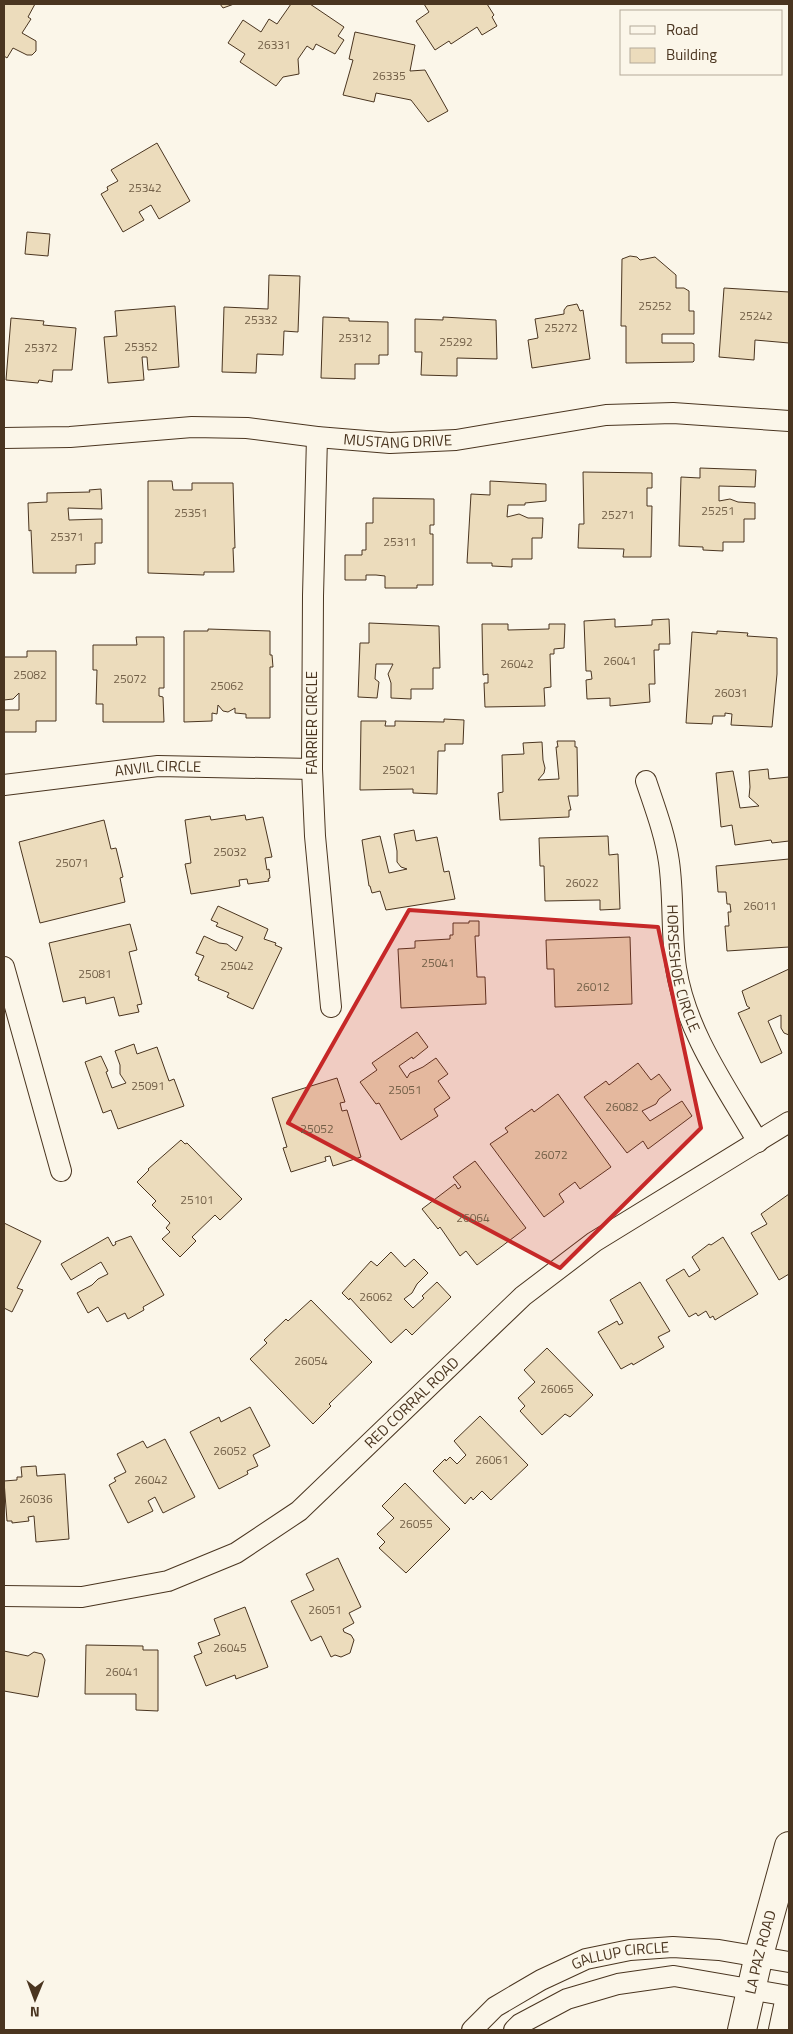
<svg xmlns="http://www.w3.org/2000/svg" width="793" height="2034" viewBox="0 0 793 2034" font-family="'Titillium Web',sans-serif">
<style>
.building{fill:#ecdcbc;stroke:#4a3520}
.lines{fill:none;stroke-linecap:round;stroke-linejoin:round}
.minor-casing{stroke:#4a3520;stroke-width:22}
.primary-casing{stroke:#4a3520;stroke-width:30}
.minor{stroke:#fbf6e9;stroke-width:20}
.primary{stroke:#fbf6e9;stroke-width:28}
.marked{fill:#c62828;fill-opacity:0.2;stroke:#c62828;stroke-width:4;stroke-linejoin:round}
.labels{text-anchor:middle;stroke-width:4;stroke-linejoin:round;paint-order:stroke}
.number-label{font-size:12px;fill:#725f47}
.street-label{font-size:15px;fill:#4a3520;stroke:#fbf6e9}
</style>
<rect width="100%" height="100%" fill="#fbf6e9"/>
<path class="building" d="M4,4H35L28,17L31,19L22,33L36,41V51L32,55H27L13,48L7,58L4,56Z
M220,4H234L223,8Z
M291,4H310L344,27L338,36L344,40L335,54L316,44L313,50L307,46L298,59L299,74L283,77L276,86L240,62L245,54L228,43L243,20L261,32L269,19L277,24Z
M424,4H487L494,15L492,17L497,26L482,35L477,27L451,44L449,41L435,50L416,21L429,12Z
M355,32L415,45L410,71L425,70L448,111L428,122L411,100L376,93L374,102L343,95L353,60L349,59Z
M157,143L190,201L159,219L151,205L139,212L144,220L123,232L101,194L108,190L107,187L118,181L111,170Z
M27,232L50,234L48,256L25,254Z
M630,256L637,257L640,260L655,257L676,275V288H684L689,291V311H694V334H662V343H692L694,344V361L693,362L626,363V326H621L622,259Z
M269,275L300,276L298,332L284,331L283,355L257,354L256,373L222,372L224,307L268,309Z
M724,288L789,292V343L755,340L754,360L719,357Z
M577,304L580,311L583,310L590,359L532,368L528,340L538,338L535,319L564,314V310L567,306Z
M175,306L179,367L148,370L147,357H142L144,380L108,383L104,337L117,336L115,311Z
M323,317L349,318V321L388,322V355H379V364H355V379L321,378Z
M443,317L496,320L497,359L457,358V376L421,375L422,352H415V319L443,320Z
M11,318L44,321L43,325L76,328L72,370H53L52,382L39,380L38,383L6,380Z
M700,468L756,470L755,487L719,486V501L730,499L738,502L755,503V519H744V542H723V551L703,550V547L679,546L681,477L700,478Z
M583,472L652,473V488H647V506H652L651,557H623L624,549L578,548L579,524H584Z
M148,481H172L173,490H192V483H233L235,548H233L234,572H204V575L148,573Z
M490,481L546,484V501L525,503V505H508L507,517L519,514L528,518H543L542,538H532V559H512V567L492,566V563H467L471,494L490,495Z
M101,489L102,509L68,508L69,520L102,519V543H95V564L76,565V573H33L31,530L29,531L28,503L47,502V493L90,492L89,490Z
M373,498L434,499V525H430V534H433V585H417V588H385V576L376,575H366V580H345V555H362V550H366V523H373Z
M615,619V627L652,625V620L669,619L670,644H659V650H654L655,684H649L650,702L610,706V698L587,699L586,680L592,679L591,671H586L584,621Z
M369,623L439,626L440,668H433V689H411V699L391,698V683L388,674L393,664H376L375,679L379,682L377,698L358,697L360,643H369Z
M482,624H508V630L549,629V624H565L564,648L554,649V654H550L551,687L544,688L545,706L485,707L484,683H488V674L483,675Z
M208,629L270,631V655H272L273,667H270V718H246V714L235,713V708L228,712L223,711L218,705L217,714L212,713V721L184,722V631H208Z
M717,631L748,633L747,636L777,638V674L772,727L731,725L732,714L725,713V716H713L712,724L686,723L692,632L717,634Z
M136,637H164V688H159V696L163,697L164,722H103V704H96L97,670H93V645H137Z
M27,651H56V721H36V732H4V710H19V693L13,699L4,700V657H27Z
M444,719L464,720L463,744H445V751H438L437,794L413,793V789L360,790L361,721H386L385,726H395V721L444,722Z
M557,741H575V747H577L578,796H568L571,810H569V817L500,820L498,793L503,792L502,755L524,754L523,743L542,742L543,760L545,768L544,773L538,780L559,779L556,747H558Z
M768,769L769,779L789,777V841L772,843L771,840L735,845L732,825L721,827L716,773L733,771L740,808L759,806L749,797L750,787L749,771Z
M245,815L246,820L263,817L272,857L265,858L267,870L269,869L270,878L268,879L269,881L248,884L247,879L239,880L240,886L191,894L185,864L191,863L185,820L210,816L211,820Z
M104,820L111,849L116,848L123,877L120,878L125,902L40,923L19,842Z
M414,830L416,841L437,837L444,872L449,871L455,899L386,910L380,891L372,893L370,886H369L362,840L380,836L389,873L407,869L401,867L397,862V851L394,834Z
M608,836L609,855L618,854L620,909L600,910V900L545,901L544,866H540L539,838Z
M789,859V947L727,951L725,926H729L728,912H731L730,904H727L726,892H718L716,866Z
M218,906L268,929L264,939L276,943L275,945L282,948L253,1009L227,997L229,993L198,980L199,977L195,975L204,956L196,953L204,936L219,943L227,944L236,951L243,937L216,926L218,923L211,920Z
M469,921H479V936H475L477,977H485L486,1004L401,1008L398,949L415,948V941L450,939V935H453V923H469Z
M130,924L137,950L129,952L142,1004L137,1005L139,1012L119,1016L114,997L86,1004L85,997L63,1002L49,943Z
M630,937L632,1004L555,1007L554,969H547L546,940Z
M789,969V1035L784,1033L781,1028V1015L768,1021L782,1053L761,1063L738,1013L750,1008L747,1006L742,991Z
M417,1032L428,1047L413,1059L412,1057L399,1066L407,1078L410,1073L423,1067L436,1058L448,1074L438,1081L450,1098L434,1109L438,1116L401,1140L379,1103L376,1104L360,1082L377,1070L372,1063Z
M134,1044L137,1054L157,1047L169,1081L174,1079L184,1106L118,1129L111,1110L103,1113L85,1062L101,1056L108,1071L106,1072L112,1088L126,1083L120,1074V1065L115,1051Z
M638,1063L651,1080L659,1074L671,1090L659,1099L656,1104L642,1111L650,1121L682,1101L692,1116L648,1149L643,1141L627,1153L584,1097L606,1081L609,1085Z
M337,1078L345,1102L340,1103L342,1111L347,1110L361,1157L333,1166L330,1156L325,1157L326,1161L291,1172L283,1148L287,1147L272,1098Z
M558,1094L611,1167L580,1189L575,1182L559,1194L564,1202L544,1217L490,1144L508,1132L505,1128L532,1109L534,1112Z
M181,1140L185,1144L187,1143L242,1199L220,1220L215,1215L192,1237L196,1241L180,1257L162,1239L170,1232L166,1228L170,1223L152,1205L156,1201L137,1182L149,1170L148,1169Z
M475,1161L526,1228L477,1265L466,1251L460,1256L440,1227L438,1229L422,1209L455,1184L458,1189L461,1187L453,1177Z
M789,1194V1274L779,1280L751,1233L767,1224L761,1214Z
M4,1223L41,1241L17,1288L23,1290L12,1312L4,1308Z
M131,1236L164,1295L143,1307L144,1310L128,1319L125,1313L107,1322L98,1307L88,1313L77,1293L92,1285L98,1279L108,1274L101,1262L71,1280L61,1264L108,1237L113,1246L116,1244L115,1242Z
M723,1237L758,1294L715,1320L713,1316L710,1318L706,1311L698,1316L696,1313L689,1317L666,1280L684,1269L689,1277L700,1270L692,1257L709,1244L711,1245Z
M391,1252L405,1267L414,1259L428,1273L417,1284L412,1293L404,1299L413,1308L424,1298L422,1296L437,1282L451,1297L412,1335L406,1329L391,1343L350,1298L349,1300L342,1293L371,1261L377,1266Z
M640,1282L670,1331L658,1337L664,1347L633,1365L632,1363L621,1369L598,1332L617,1321L619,1325L623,1323L610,1300Z
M311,1300L372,1362L329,1404L331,1406L313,1424L250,1359L267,1343L264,1340L286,1319L288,1321Z
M547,1348L593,1395L570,1417L565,1414L542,1435L520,1411L525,1406L518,1398L535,1382L524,1370Z
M250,1407L270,1446L253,1455L258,1466L247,1471L248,1474L219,1489L190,1432L219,1417L221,1422Z
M480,1416L528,1465L491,1500L482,1491L473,1500L471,1497L465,1504L433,1471L445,1459L446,1461L450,1457L457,1464L466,1455L454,1441Z
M165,1439L195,1497L163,1513L155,1497L148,1501L153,1511L128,1523L109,1485L116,1481L114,1478L126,1472L117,1454L143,1441L147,1448Z
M36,1466L37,1476L65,1474L69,1539L36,1542L34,1516L28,1517L29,1521L12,1523V1521H7L4,1481L17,1480V1477H22L21,1467Z
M405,1483L450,1529L406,1573L379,1548L385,1542L377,1534L394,1518L382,1506Z
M338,1558L361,1607L349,1613L354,1623L343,1629L344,1632L351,1635L354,1640L350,1653L341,1657L335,1655L331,1657L321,1636L311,1641L291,1601L314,1590L306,1574Z
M245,1607L268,1667L236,1679L235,1675L206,1686L194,1656L202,1653L198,1643L220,1635L214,1619Z
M86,1645L143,1646V1650H158V1711L136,1710V1694H85Z
M4,1651L28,1656L34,1652L42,1654L45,1660L38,1697L4,1691Z"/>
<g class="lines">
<defs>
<g id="minor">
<path d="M317,437L313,596L312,769L315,836L331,1007"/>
<path id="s1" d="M4,438L70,437L192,427L247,428L317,437L390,443L456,440L606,415L673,413L789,421"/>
<path id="s2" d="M646,781C655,808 665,834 669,862C674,897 671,933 676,968C686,1032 726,1087 758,1142"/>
<path id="s3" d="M4,785L158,766L312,769"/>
<path d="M4,967L61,1171"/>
<path id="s4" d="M4,1596L82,1597L168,1581L236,1553L299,1511L523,1296L594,1242L789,1122"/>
<path id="s5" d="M472,2030L495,2007L541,1980L586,1959L630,1950L673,1947L719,1950L789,1962"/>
<path d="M514,2030L520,2024L567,1999L618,1984L674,1976L789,1996"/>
</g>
<g id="primary">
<path id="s6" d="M742,2030L759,1955L789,1846"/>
<path d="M783,2030L789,2002"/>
</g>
</defs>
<use href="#minor" class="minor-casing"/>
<use href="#primary" class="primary-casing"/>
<use href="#minor" class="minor"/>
<use href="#primary" class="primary"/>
</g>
<path class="marked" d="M409,910L658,927L701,1128L560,1268L288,1123Z"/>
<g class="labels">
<g class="number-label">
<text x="274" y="49">26331</text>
<text x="389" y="80">26335</text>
<text x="145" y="192">25342</text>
<text x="655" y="310">25252</text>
<text x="756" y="320">25242</text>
<text x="261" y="324">25332</text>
<text x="561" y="332">25272</text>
<text x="355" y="342">25312</text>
<text x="456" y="346">25292</text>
<text x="141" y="351">25352</text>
<text x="41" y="352">25372</text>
<text x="718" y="515">25251</text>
<text x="191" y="517">25351</text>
<text x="618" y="519">25271</text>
<text x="67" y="541">25371</text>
<text x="400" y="546">25311</text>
<text x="620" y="665">26041</text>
<text x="517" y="668">26042</text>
<text x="30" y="679">25082</text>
<text x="130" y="683">25072</text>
<text x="227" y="690">25062</text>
<text x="731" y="697">26031</text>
<text x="399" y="774">25021</text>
<text x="230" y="856">25032</text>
<text x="72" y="867">25071</text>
<text x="582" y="887">26022</text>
<text x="760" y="910">26011</text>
<text x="438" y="967">25041</text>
<text x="237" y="970">25042</text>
<text x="95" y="978">25081</text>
<text x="593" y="991">26012</text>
<text x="148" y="1090">25091</text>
<text x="405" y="1094">25051</text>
<text x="622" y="1111">26082</text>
<text x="317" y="1133">25052</text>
<text x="551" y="1159">26072</text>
<text x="197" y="1204">25101</text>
<text x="473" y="1222">26064</text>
<text x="376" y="1301">26062</text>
<text x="311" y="1365">26054</text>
<text x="557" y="1393">26065</text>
<text x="230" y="1455">26052</text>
<text x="492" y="1464">26061</text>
<text x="151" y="1484">26042</text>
<text x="36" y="1503">26036</text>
<text x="416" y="1528">26055</text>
<text x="325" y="1614">26051</text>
<text x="230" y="1652">26045</text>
<text x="122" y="1676">26041</text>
</g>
<g class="street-label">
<text dy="5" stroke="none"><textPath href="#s1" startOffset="395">MUSTANG DRIVE</textPath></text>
<text transform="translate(312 723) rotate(-90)" y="5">FARRIER CIRCLE</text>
<text dy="5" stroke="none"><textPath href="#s3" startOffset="155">ANVIL CIRCLE</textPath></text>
<text dy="5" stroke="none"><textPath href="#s2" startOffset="192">HORSESHOE CIRCLE</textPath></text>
<text dy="5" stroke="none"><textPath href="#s4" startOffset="471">RED CORRAL ROAD</textPath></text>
<text dy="5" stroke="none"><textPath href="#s6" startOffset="80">LA PAZ ROAD</textPath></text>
<text dy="5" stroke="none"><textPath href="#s5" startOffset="170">GALLUP CIRCLE</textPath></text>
</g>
</g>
<rect width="793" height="2034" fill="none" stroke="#4a3520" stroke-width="10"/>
<rect x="620" y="10" width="162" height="65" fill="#fbf6e9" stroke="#b4a999"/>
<rect x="630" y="26" width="25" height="8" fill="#fbf6e9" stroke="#b4a999"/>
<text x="666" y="35" font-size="15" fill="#4a3520">Road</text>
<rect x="630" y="48" width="25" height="15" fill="#ecdcbc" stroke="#b4a999"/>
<text x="666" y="60" font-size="15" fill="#4a3520">Building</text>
<g transform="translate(35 1999) rotate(181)" stroke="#fbf6e9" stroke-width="4" paint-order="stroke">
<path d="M0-4L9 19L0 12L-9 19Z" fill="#4a3520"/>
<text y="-8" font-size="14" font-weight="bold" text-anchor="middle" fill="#4a3520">N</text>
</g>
</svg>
